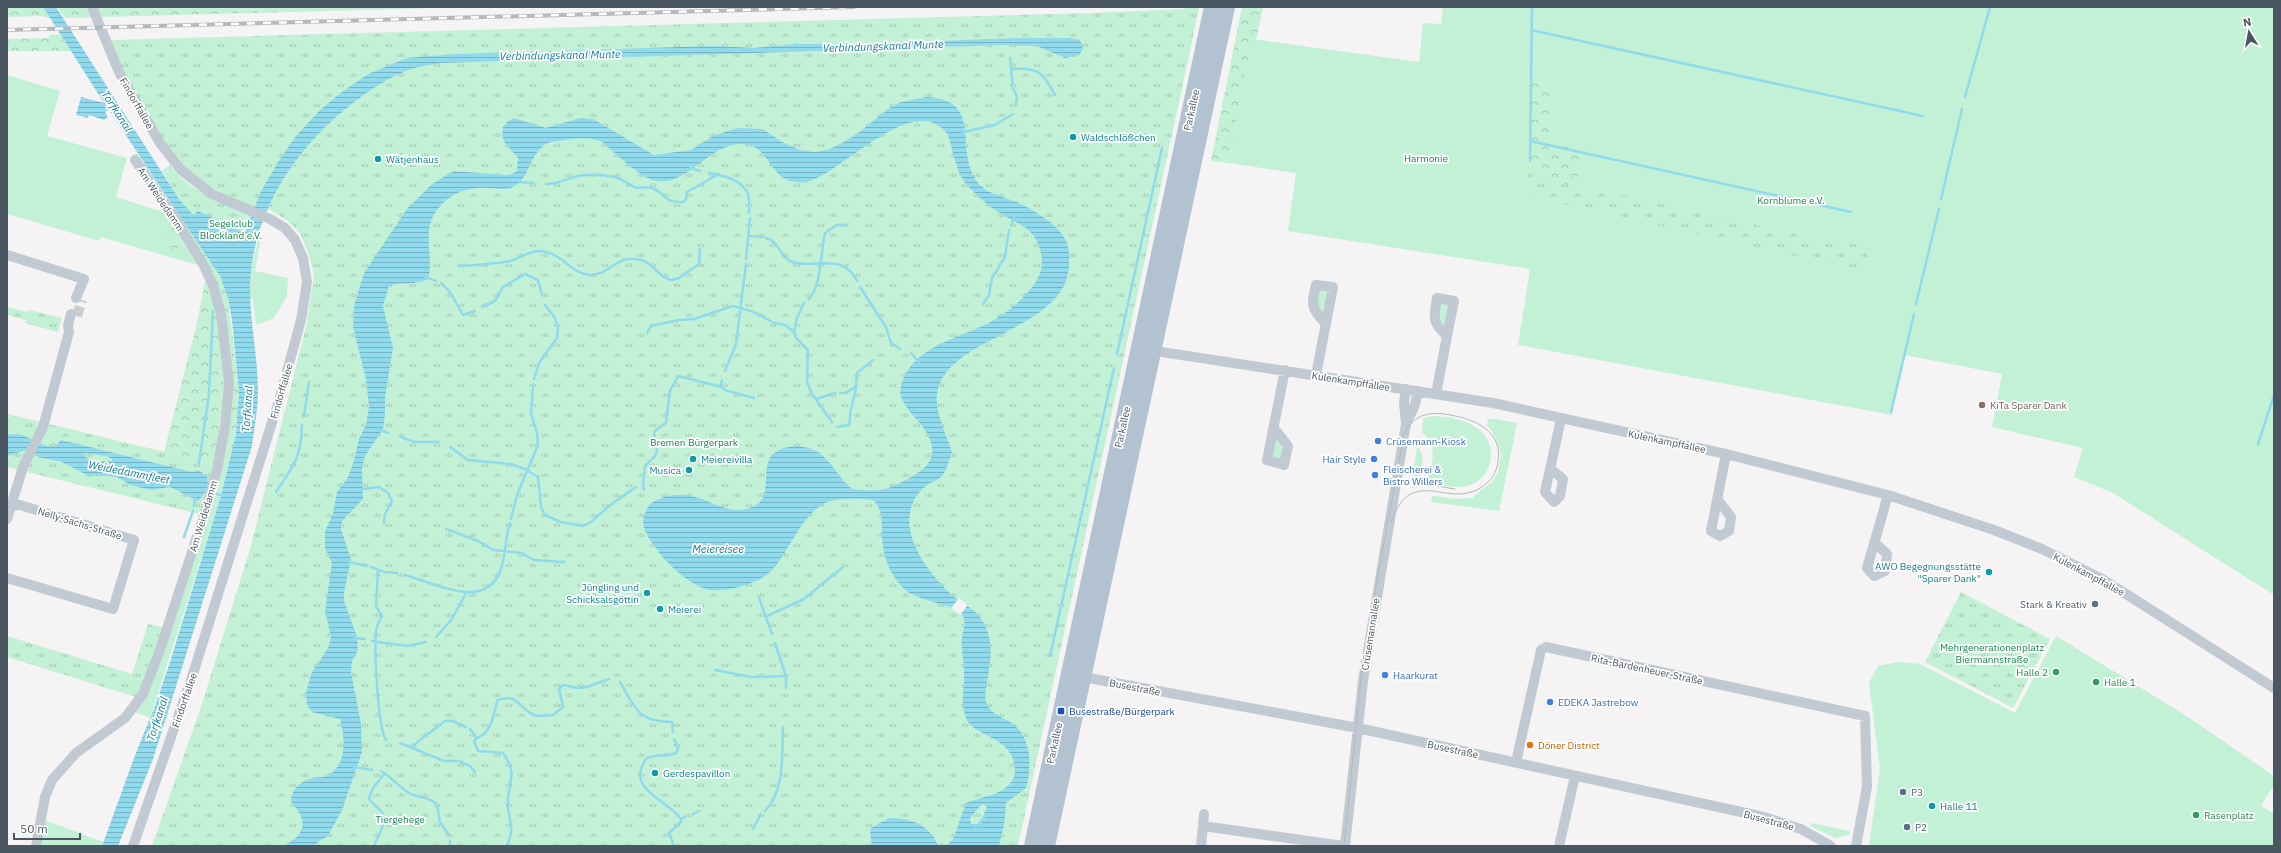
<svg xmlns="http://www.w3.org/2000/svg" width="2281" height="853" viewBox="0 0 2281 853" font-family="'IBM Plex Sans',sans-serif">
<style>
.green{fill:#c3f1d5}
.forest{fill:url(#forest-crowns)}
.park{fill:url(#park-tufts)}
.water{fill:url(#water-rules);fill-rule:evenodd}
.pier{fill:#f5f3f3}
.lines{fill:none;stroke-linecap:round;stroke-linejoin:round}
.stream{stroke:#90daee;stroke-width:2.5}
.minor-tunnel{stroke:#caccce;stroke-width:10;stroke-dasharray:10 5;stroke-linecap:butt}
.minor{stroke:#c1cad2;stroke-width:10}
.primary{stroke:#b3c2d1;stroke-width:16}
.tram{stroke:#b5b8bd;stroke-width:1}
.rail-casing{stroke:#b5b8bd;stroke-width:4}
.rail{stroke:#fff;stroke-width:2.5;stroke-dasharray:8;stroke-linecap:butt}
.culture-dot{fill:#0f9aa8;stroke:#fff;stroke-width:1.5}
.education-dot{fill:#8d6e63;stroke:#fff;stroke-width:1.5}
.shop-dot{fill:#3f7fe0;stroke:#fff;stroke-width:1.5}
.service-dot{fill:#5c6f8a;stroke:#fff;stroke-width:1.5}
.leisure-dot{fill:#2e9e5b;stroke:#fff;stroke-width:1.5}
.transit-dot{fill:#1a4fb4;stroke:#fff;stroke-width:1.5}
.food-dot{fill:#e8710a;stroke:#fff;stroke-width:1.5}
.labels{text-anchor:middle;stroke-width:3.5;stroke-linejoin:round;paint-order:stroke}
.street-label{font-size:10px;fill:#4a5661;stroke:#fff}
.culture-label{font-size:10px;fill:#0d838f;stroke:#fff;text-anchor:start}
.park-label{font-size:10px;fill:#17864f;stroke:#fff}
.education-label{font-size:10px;fill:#785e54;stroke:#fff;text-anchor:start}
.shop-label{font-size:10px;fill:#366cbe;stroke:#fff;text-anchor:start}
.service-label{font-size:10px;fill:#4e5e75;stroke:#fff;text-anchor:start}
.leisure-label{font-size:10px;fill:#27864d;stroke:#fff;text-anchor:start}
.transit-label{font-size:10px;fill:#164399;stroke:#fff;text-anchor:start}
.food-label{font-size:10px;fill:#c56008;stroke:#fff;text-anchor:start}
.water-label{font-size:11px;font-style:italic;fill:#0c7c9b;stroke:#fff}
</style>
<defs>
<pattern id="forest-crowns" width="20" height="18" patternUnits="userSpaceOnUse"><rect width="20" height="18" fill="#c3f1d5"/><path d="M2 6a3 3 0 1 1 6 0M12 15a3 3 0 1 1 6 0" fill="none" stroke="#a0c6b0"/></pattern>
<pattern id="park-tufts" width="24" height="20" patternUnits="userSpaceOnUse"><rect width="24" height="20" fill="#c3f1d5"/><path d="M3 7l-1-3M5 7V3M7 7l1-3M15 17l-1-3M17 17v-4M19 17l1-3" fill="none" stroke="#a0c6b0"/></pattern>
<pattern id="water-rules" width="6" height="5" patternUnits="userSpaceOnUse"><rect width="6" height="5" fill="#90daee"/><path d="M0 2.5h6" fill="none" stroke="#78b4c4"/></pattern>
</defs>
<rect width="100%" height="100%" fill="#f5f3f3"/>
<path class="green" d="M1443,7H2274V595L2113,493L2074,477L2083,448L1992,427L2002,374L1905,355L1892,415L1518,345L1530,269L1288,231L1296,173L1228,163L1252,39L1419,62L1423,23L1441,24Z
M7,75L60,91L47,136L127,158L116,197L172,215L201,266L101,237L99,241L7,214Z
M259,236L260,242L255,271L288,278L287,296L274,318L256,325L253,299H250L251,270Z
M1320,289L1326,290L1328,293L1325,312L1322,313L1316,303Z
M1441,302L1449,304L1445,327L1438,319Z
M1433,416C1449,417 1464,419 1477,428C1500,444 1493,480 1467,486C1455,489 1439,484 1427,483C1432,462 1439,449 1422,432L1423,418Z
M1488,419H1496L1517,423L1499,511L1431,502L1432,496L1457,499L1472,498L1492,482L1498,472L1501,455L1495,436L1487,425Z
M1275,436L1283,443L1282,457L1279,459L1272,457Z
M1417,447C1427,455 1421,470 1418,480L1411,484Z
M224,450L230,457L219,503L150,718L135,712Z
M2056,636L2185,715L2274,776V785L2261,806L2274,814V846H1869L1880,769L1869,683L1878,666L1898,662L1920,664L2015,713Z
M45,820L103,842L102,846H40Z
M1811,823L1850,831L1849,835L1836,838L1810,826Z"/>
<path class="forest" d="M7,7H43L50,18L40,16L7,17Z
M57,7H471L65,18Z
M1242,7H1263L1256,40H1252L1228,163L1211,161Z
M60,34L71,51H7V39L50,38L49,35Z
M1530,79L1550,84L1548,142L1583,150L1577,189L1549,177L1528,170Z
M137,153L185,222L220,276L228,298L239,393L236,434L230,457L224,450L229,421L217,288L151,178L134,155Z
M172,215L198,259L166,249Z
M206,275L217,314L224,386L215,464L164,452L197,323Z"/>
<path class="park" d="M80,7H183L98,9L90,13L83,12Z
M1188,7H1199L1192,42L1018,846H152L201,707L250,549L306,327L314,275L309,255L300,233L288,221L269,209L266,213L210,187L172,158L112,51V40L1089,13L1183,9Z
M170,165C189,192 226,204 255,217L238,273L179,199L162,171Z
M1528,170L1549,177L1576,189L1577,185L1825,240L1827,236L1869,248L1864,271L1534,198L1530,191Z
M7,307L28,312L29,310L62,318L58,332L25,323L26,320L7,315Z
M7,414L215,464L203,515L7,467Z
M1961,592L2050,639L2013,708L1925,662Z
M148,624L165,628L141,690L136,697L7,657V636L132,674Z"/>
<path class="water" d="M43,7H56L179,199L193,215L198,211L245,233L260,193L278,162L296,136L319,111L342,92L368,74L407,58L457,54L712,46L755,48L795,44H856L1021,38H1070L1080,40L1083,49L1079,55L1065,58L1037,46L1003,45L441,63C432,65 422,66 414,68C395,74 377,85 361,97C304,138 259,199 251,271C247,311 258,351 258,392C258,409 254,428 252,446L153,759L118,846H102L137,750L154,709L171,659L220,499L236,434L239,393L232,320L228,298L220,276L109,110L105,112L108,117L104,120L89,115L88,118L76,115L81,97L104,103Z
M927,97C982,101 956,142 974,177C983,194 1003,196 1019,203C1035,211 1060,225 1067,243C1070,251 1069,260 1069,267C1064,332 945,336 937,394C935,414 946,433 952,452C949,460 947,471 941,477C937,481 930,482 926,486C913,495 907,514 910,529C914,555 938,584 958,600C965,605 975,610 980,617C995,638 991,658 987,683C986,689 984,698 987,704C991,714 1004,718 1013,724C1032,739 1032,767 1026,788L1006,803L1004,825L999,846H946L953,839L966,803C982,796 1015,794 1015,770C1014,736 976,738 967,720C959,703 965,690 964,672C964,661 961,650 962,639C962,631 967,624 963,616C957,603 919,603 904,589C892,577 885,562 883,546C880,530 886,512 873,500C857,499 840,497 825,503C802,514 789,552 771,571C758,584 723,594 706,589C687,583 666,563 655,547C647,536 639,525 646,511C649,504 655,500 661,498C698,485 719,516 746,509C753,507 760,504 763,498C771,477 757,453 789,447C798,445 809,447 818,452C832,461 839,479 852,489C861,490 871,491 880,490C889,489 898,484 906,480C924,470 939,460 929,437C921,420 907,414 900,394C904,350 953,340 987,324C1007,313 1026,299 1038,278C1045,266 1042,246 1033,235C1026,226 1013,221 1003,215C988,206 974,194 964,181C955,169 953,149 948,135C916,89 844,171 810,181C806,183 801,182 798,182C769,182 770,143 741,144C704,144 681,200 642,175C628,166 615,153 602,142C590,137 579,138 566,140C560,141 551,141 546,144C529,154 530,179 513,187C506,191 497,188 489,188C467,186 447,194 435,213C422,234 434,258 428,279C416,285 401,282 389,286L383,306L393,348L385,397V415L383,429L365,456L362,467L363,499L342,521L341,529L351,560L344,592V601L357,637L358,650L352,661L351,672L361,724L362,752L342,810L328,836L312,846H284C307,833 308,821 291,802C291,789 300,782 312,778C317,777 323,778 327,776C348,765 345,737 340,719L312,712L307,705L306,693L311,674L328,648L331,637L325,611L332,563L325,548V531L333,514L337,492L347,479L353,464L359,439L366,425L369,406L366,379L353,327L354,306L364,273L407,209L432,184L454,171L505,175L512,174L517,171L518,158L505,143L502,136L503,127L508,121L514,118L546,128L580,118L593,119L654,155L691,150L713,136L737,128L763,129L782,142L800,150L815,152L828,150L842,143L857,134L888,109L901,102ZM984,804L987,807L980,824H971L970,818L981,805Z
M7,434L22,435L47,446L55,447L61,440L192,472L198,470L207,476C210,487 205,494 198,501L170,487L150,490L130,485L116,476H89L62,462L38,457L26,450L7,456ZM85,453L106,456L112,459V461H92L84,456Z
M889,818C904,818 923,822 933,836C936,840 936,843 940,846H872L870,833L871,828Z"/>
<path class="pier" d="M959,598L968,605L960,615L951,608Z"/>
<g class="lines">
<path class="stream" d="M1531,30L1923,116
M1010,58L1013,88L1017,97L1016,105
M1011,69C1039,67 1042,72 1055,95
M1965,97L1990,7
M963,132L995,125L1013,114
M1530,141L1851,212
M1530,161L1532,7
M690,168L700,171
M709,173C722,175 743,180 748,194C750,199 749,207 749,213
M519,182L534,183
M546,184C557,185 567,178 578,176C589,174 603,175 614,177C622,179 627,183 634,187C639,189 646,186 652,188C667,193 662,203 683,202L686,199L687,192L719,174
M1941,199L1962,109
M1011,225L1014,218
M749,236L762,237
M766,238C780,241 780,260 795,263C819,267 844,254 857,281
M746,259L750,218
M459,266C466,266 503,263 510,261C520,258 527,252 538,251C562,251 569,273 589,275C605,276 614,261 628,259C654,256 654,277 672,280L679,278L699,264L700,249
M425,277L436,281
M441,283L450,292L463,315L475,311
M860,287L886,327L891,343L900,349
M809,299C821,287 821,251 825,233L837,225H847
M983,304L989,295L992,278L1005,257L1009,230
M1916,304L1939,209
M482,307L495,301L503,287L525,274L538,280L542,295
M794,332L797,318L804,303
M647,333L651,326L679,320L694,319L733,306L754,312L774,323L785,325L794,332L796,338L808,350L807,382L812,394L832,422
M911,353L919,362
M1117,354L1162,148
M725,371L736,344L746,264
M534,379L539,363L557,338L558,329L555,318L545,305
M720,387L722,381
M840,393H846L856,386L857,373L873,360
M816,399L835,393
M1891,412L1914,314
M304,416L309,382
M837,427L849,425C851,419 849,415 851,409C853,401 855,395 856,386
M379,429L388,433
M401,437L414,442H439
M2258,444L2274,395
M450,447L468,460L511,464L527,470L538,477L541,507L545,515L561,522L583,526L591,522L609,506L636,487
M199,463L209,394L213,311
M363,489L379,487L388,493L392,501L385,514L384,523
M644,490L643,483L645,466L655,456L657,451L654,434L656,430L666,423L670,391L678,376L722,387L725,390L754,398
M276,492C294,465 301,459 302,425
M216,494L224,496
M194,506L195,497
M511,519L517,495L538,445L537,433L531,413L533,385
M446,529L478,541L493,550L522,553L534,560L564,562
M184,537L193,511
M349,562L367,566
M371,567L384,572L397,573
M378,570L376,606L382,616C380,619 378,623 377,627C373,641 378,729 386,740
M405,575C435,583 487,612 501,569C506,555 505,538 510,523
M759,598L772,634
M767,616L804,599L843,567
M436,637L452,619L466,593
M354,638L365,639
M372,641L407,646L426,642
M775,643L786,676V688
M1050,656L1114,368
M715,670L751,677L786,676
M620,682C635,707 637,722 672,722L673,732
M470,729L476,737
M674,739L678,748L676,753C666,757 657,754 647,758C623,790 669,800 681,819V822L669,833L674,846
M400,743L444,761H459L470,766L475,772
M411,747L445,721H453L466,727
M354,767L372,770
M381,771C393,778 399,788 411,794C420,798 429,797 437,804L440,822L449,835
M765,811C785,791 782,753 783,727
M693,814L699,811
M681,819L685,817
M976,827L986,816
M753,829L761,814
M450,841V846
M374,846C378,834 390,820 380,810C376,806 371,803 369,798L373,788L385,773
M507,846C515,825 510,827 508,807C506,784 520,776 503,753L478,751L474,741C477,737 480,737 484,734C493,726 494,710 498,700C519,693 518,708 534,715C539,717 548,715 553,715L563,707L559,689L563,685L577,688L587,687L609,679"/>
<path class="minor-tunnel" d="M77,316L82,300"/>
<path class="minor" d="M92,7L119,72L160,143L181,170L212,194L270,219L285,228L295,240L303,258L307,282L301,320L280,397L192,677L133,846
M7,255L84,279
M76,298L84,279
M1437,298L1454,301L1447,336C1431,321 1434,318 1437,298Z
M1149,350L1493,403L1726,454L1888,495L1994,530L2042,549L2104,580L2274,688
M1316,375L1333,287L1316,285C1311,306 1311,307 1325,323
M1406,389L1404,403L1406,423
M1436,394L1447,336
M1274,428L1288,446L1284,465L1267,460L1285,370
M1551,469L1563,479L1560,496L1554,502L1545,492L1561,419
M1718,500L1731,517L1729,531L1720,536L1711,531L1726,454
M7,506L20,505L134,540L113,609L7,578
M7,519L23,467L43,427L69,332L68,325L71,314
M1874,542L1887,554L1885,571L1874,576L1867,568L1888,495
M1078,676L1358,728L1764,817L1801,829L1831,846
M1516,762L1541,650L1546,647L1865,716L1867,787L1856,846
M1203,826L1204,814
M36,846L45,797L52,780L76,753L125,718L143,694L160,650L205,512L217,470L225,426L229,383L221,314L213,285L203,264L173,215L135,160
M1201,846L1203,826L1343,846
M1345,846L1363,681L1406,424L1415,405L1418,391
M1559,846L1575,776"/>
<path class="primary" d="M1032,846L1212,7
M1047,846L1227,7"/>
<path class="tram" d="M1412,487L1425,484L1455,489
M1344,846L1361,678L1372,608L1404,434C1407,427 1411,422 1418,418C1427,412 1440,413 1450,415C1475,419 1503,431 1498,462C1497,470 1493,478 1487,483C1451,515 1413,460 1391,522"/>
<defs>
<path id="rail" d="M7,30L854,7"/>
</defs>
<use href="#rail" class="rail-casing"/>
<use href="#rail" class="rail"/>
</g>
<g class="culture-dot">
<circle cx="1073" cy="137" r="4"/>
<circle cx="378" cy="159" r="4"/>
<circle cx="693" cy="459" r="4"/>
<circle cx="689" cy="470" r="4"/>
<circle cx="1989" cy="572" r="4"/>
<circle cx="647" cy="593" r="4"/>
<circle cx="660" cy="609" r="4"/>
<circle cx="655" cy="773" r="4"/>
<circle cx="1932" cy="806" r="4"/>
</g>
<circle class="education-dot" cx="1982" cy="405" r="4"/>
<g class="shop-dot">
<circle cx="1378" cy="441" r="4"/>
<circle cx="1374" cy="459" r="4"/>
<circle cx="1375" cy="475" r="4"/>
<circle cx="1385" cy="675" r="4"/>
<circle cx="1550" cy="702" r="4"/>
</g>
<g class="service-dot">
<circle cx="2095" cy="604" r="4"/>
<circle cx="1903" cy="792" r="4"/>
<circle cx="1907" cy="827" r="4"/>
</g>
<g class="leisure-dot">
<circle cx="2056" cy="672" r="4"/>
<circle cx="2096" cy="682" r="4"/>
<circle cx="2196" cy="815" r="4"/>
</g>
<rect class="transit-dot" x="1057" y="707" width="8" height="8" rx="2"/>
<circle class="food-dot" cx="1530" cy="745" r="4"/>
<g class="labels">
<g class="street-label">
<text transform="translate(137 103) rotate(60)" y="4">Findorffallee</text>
<text transform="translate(1191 110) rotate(-78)" y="4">Parkallee</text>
<text transform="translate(161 199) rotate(56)" y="4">Am Weidedamm</text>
<text transform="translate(1351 381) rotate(9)" y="4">Kulenkampffallee</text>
<text transform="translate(281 391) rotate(-74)" y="4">Findorffallee</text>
<text transform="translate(1122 427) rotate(-78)" y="4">Parkallee</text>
<text transform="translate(1667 441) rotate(12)" y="4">Kulenkampffallee</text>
<text transform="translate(203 516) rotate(-73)" y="4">Am Weidedamm</text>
<text transform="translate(80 523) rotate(17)" y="4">Nelly-Sachs-Straße</text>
<text transform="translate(2089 574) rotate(28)" y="4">Kulenkampffallee</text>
<text transform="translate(1370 634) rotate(-81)" y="4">Crüsemannallee</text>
<text transform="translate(1647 669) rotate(12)" y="4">Rita-Bardenheuer-Straße</text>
<text transform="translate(1135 687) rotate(11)" y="4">Busestraße</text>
<text transform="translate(184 700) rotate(-71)" y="4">Findorffallee</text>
<text transform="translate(1054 743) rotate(-78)" y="4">Parkallee</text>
<text transform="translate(1453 749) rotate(12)" y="4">Busestraße</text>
<text transform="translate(1769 820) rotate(15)" y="4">Busestraße</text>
</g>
<g class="culture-label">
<text x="1081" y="141">Waldschlößchen</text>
<text x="386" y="163">Wätjenhaus</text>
<text x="701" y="463">Meiereivilla</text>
<text x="681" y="474" text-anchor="end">Musica</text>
<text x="1981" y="570" text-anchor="end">AWO Begegnungsstätte<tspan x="1981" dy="12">"Sparer Dank"</tspan></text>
<text x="639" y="591" text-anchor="end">Jüngling und<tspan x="639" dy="12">Schicksalsgöttin</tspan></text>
<text x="668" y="613">Meierei</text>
<text x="663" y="777">Gerdespavillon</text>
<text x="1940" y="810">Halle 11</text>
</g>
<g class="park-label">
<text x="1426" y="162">Harmonie</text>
<text x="1791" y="204">Kornblume e.V.</text>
<text x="231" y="227">Segelclub<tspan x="231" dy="12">Blockland e.V.</tspan></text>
<text x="694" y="446">Bremen Bürgerpark</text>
<text x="1992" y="651">Mehrgenerationenplatz<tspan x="1992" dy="12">Biermannstraße</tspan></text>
<text x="400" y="823">Tiergehege</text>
</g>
<g class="education-label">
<text x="1990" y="409">KiTa Sparer Dank</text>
</g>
<g class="shop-label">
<text x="1386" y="445">Crüsemann-Kiosk</text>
<text x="1366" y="463" text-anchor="end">Hair Style</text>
<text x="1383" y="473">Fleischerei &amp;<tspan x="1383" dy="12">Bistro Willers</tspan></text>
<text x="1393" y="679">Haarkurat</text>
<text x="1558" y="706">EDEKA Jastrebow</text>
</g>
<g class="service-label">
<text x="2087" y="608" text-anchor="end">Stark &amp; Kreativ</text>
<text x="1911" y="796">P3</text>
<text x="1915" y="831">P2</text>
</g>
<g class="leisure-label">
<text x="2048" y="676" text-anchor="end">Halle 2</text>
<text x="2104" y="686">Halle 1</text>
<text x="2204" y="819">Rasenplatz</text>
</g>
<g class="transit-label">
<text x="1069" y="715">Busestraße/Bürgerpark</text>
</g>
<g class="food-label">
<text x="1538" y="749">Döner District</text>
</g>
<g class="water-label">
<text transform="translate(883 46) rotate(-2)" y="4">Verbindungskanal Munte</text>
<text transform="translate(560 55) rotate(-1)" y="4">Verbindungskanal Munte</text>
<text transform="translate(117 111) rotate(57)" y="4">Torfkanal</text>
<text transform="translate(247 409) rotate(-86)" y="4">Torfkanal</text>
<text transform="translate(129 472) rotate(11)" y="4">Weidedammfleet</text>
<text x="718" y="553">Meiereisee</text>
<text transform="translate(157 719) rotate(-72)" y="4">Torfkanal</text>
</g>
</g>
<rect width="2281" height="853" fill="none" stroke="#4a5661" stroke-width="16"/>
<g transform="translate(2249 32) rotate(349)" stroke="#ffffff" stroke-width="3" paint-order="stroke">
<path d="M0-3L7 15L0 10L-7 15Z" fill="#4a5661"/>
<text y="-6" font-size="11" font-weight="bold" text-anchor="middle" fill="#4a5661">N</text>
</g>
<path d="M14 833v6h66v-6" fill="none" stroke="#4a5661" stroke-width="2"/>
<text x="20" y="833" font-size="12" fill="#4a5661" stroke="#ffffff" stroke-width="3" paint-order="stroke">50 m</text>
</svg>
